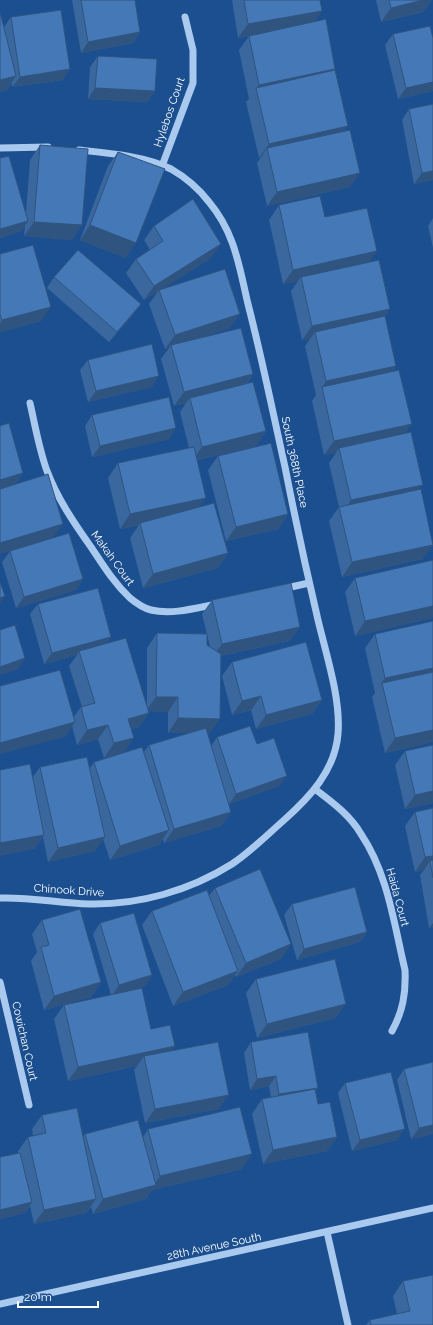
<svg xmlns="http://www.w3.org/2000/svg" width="433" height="1325" viewBox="0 0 433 1325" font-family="Raleway,sans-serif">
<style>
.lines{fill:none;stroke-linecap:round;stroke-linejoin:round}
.minor{stroke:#a9c9ee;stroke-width:7}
.wall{fill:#3a679d;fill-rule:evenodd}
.shaded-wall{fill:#305480}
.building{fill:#4478b7;stroke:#305480}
.labels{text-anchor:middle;stroke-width:3.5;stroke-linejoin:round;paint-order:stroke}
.street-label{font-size:11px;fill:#fff;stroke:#1b4f8f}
</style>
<rect width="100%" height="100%" fill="#1b4f8f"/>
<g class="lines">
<path class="minor" d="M0,148L48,147
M162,166L193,83V50L185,17
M30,403C35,425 39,449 47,471C57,498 74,523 91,547C103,565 114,583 130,598C136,603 143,608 151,610C172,615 196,608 217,604
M282,589L309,583
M315,789C332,802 350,815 361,834C388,874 394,924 405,970C406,993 403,1011 392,1031
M0,898C30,897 59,903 89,904C139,905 189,891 232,864C250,852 266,836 283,821C309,798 335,771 338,734C341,699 326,654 318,620C306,569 295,518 285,467C273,413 262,358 248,304C239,266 235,233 209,202C199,189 185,177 171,169C145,156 108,153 79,150
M0,982L29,1105
M327,1232L348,1325
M0,1304L433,1208"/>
</g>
<path class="wall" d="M72,0H135L140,32L133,43L81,53Z
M232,0H320L315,21L335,69L334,71L345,131L350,187L267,206L257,163L261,157L259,158L246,102L249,99L239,50L249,36L238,38Z
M376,0H432L423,12L381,22Z
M11,17L63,80L12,87V83L6,91L4,27Z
M393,34L433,91L398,99L385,45Z
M98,56L155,91L147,102L88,99L90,67Z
M409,109L433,180L414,184L402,120Z
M40,145L72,240L24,236L25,226L21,231L0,238V158L26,213L30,160Z
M118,152L126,258L80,240L108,166Z
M279,205L325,217L369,262L390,309L385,316L396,366L393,371L405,434L419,489L423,559L342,577L329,521L339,507L329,463L336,453L324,455L312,401L316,395L305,346L310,339L302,340L291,291L298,281L283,284L269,220Z
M433,218V248L428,226Z
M154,226L211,258L162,289L230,328L198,338L253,374L247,384L266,431L256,446L197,460L199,507L228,553L218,568L143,588L130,538L139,525L120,529L108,478L118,463L189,448L180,412L186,403L174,406L161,359L169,348L165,349L149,304L158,291L144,300L126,273L136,259L150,250L144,240Z
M0,254L41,321L0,332Z
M54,277L141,304L133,315L109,342L47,288Z
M88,360L152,387L88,402L80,370Z
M92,415L169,439L92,457L85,426Z
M0,426L23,473L15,484L53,538L83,579L76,590L16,608L2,562L10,551Z
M218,456L288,514L278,529L226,541L208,470Z
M355,578L432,618L355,636L345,592Z
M212,600L290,641L221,656L210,733H207L211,746L217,737L257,744L279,786L229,804L226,796L231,812L221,826L164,843L163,839L159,845L110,860L103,839L95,851L48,862L43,837L34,849L33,777L40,767L90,768L94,762L144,752L149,745L190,733H168V712L148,711L149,713L139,727L131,729L124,752L104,758L98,739L77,745L72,726L65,737L73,718L81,707H82L69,666L77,655L44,664L30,614L38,604L107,644L147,705V648L157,633L207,634L202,614ZM207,634L210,647L207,645Z
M433,621V742L385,753L372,697L375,693L365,648L375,634Z
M232,662L322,700L312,714L256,729L251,710L232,715L222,676Z
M405,751L433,803L405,809L395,765Z
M433,808V928H429L420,875L424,870L415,872L405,826L415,812Z
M215,888L281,959L236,977L235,975L228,985L173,1006L142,925L152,911L209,896Z
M292,904L367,932L360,942L297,960L284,915Z
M42,920L101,982L91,997L44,1010L31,961L37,952L32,934Z
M100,923L152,975L145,986L129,991L151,1029L171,1051L219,1109L145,1123L134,1070L137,1066L68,1081L54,1019L64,1005L111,995L93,934Z
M256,979L336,1018L257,1038L246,993Z
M251,1042L318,1088L316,1091L318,1104L337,1137L327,1151L263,1164L252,1114L262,1099L271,1097L269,1086L250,1090L244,1053Z
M433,1062V1134L411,1139L397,1080L404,1069Z
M345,1083L397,1140L352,1151L338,1093Z
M42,1115L83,1137L85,1134L143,1137L148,1129L242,1169L152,1190L146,1199L93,1214L91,1207L86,1213L34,1224L30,1206L25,1213L0,1219V1157L18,1153V1151L28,1137L33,1136L32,1129Z
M403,1281L433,1325H366L370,1320L397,1314L393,1296Z"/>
<path class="shaded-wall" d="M423,0H432L423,12L381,22L391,8Z
M322,11L312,26L238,38L248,24Z
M140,32L133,43L81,53L88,42Z
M70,69L63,80L12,87L20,77Z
M335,69L325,83L257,88L259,85Z
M16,76L6,91L0,92V80Z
M433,82V91L398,99L406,88Z
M95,88L155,91L147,102L88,99Z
M348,126L338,141L267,148L261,157L259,158L269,144Z
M433,171V180L414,184L422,173Z
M360,173L350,187L267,206L277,192Z
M28,221L21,231L0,238V229Z
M34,222L82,225L72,240L24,236Z
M90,225L136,243L126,258L80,240Z
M221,244L211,258L160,291L159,290L158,291L144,300L154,286Z
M377,251L367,265L301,277L298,281L283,284L293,270Z
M141,304L133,315L109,342L117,332Z
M51,307L41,321L0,332V323L2,320Z
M390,309L380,323L315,332L310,339L302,340L312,326Z
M240,314L230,328L172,347L171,345L169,348L165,349L175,335Z
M396,366L386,380L322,388L326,381Z
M253,374L243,389L190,398L186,403L174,406L184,392Z
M159,376L152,387L88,402L96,391Z
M412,424L402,438L339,448L336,453L324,455L334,441Z
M176,428L169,439L92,457L100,446Z
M266,431L256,446L192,461L202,447Z
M23,473L13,488L0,491V480Z
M423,485L413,499L341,515L351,500Z
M206,498L196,512L140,523L139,525L120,529L130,514Z
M288,514L278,529L226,541L236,527Z
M63,524L53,538L0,554V543Z
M433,545L423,559L342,577L352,562Z
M228,553L218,568L143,588L153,574Z
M83,579L76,590L16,608L24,597Z
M5,596L0,603V598Z
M433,606V617L432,618L355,636L365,621Z
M300,627L290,641L212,658L222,644Z
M111,637L104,647L79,651L77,655L44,664L52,653Z
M25,658L18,669L0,675V667Z
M433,668V680L382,683L375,693L385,678Z
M261,696L251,710L232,715L242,701Z
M156,697H178L168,712L146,711Z
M322,700L312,714L256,729L266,715Z
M149,713L139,727L118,733L128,719Z
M178,718L220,719L210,733H168Z
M75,722L65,737L0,754V743Z
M108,725L98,739L77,745L87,730Z
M433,730V742L385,753L395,738Z
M134,738L124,752L104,758L114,743Z
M287,776L279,786L229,804L236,794Z
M433,791V803L405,809L415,795Z
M231,812L221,826L164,843L174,829Z
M169,830L159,845L110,860L120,846Z
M44,835L34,849L0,856V843Z
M105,837L95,851L48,862L58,848Z
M433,856V868L430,861L424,870L415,872L425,857Z
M433,923V928H429Z
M367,932L360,942L297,960L304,949Z
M291,944L281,959L236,977L246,963Z
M238,971L228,985L173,1006L183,992Z
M152,975L145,986L112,996L119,985Z
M101,982L91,997L44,1010L54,996Z
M346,1004L336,1018L257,1038L267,1024Z
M175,1046L165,1060L144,1056L137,1066L68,1081L78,1067Z
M276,1076L269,1086L250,1090L257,1079Z
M318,1088L310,1098L272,1105L279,1094Z
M229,1095L219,1109L145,1123L155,1109Z
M433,1125V1134L411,1139L419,1128Z
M405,1129L397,1140L352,1151L360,1140Z
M337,1137L327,1151L263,1164L273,1150Z
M252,1154L242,1169L152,1190L146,1199L93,1214L103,1199L154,1185L160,1176Z
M96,1199L86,1213L34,1224L44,1210Z
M32,1202L25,1213L0,1219V1210Z"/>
<path class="building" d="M81,0H135L140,32L88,42Z
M244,0H320L322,11L248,24Z
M389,0H423L391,8Z
M61,10L70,69L20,77L11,17Z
M0,12L16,76L0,80Z
M326,19L335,69L259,85L249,36Z
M430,26L433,38V82L406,88L393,34Z
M98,56L157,59L155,91L95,88Z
M335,70L348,126L269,144L256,88Z
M433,104V171L422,173L409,109Z
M350,130L360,173L277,192L267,148Z
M40,145L88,149L82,225L34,222Z
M118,152L165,169L136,243L90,225Z
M9,156L28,221L0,229V158Z
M320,196L325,217L367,208L377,251L293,270L279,205Z
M193,199L221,244L154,286L136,259L163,241L154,226Z
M33,245L51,307L2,320L0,314V254Z
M78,250L141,304L117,332L54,277Z
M379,260L390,309L312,326L301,277Z
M225,269L240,314L175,335L159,290Z
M385,316L396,366L326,381L315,332Z
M241,328L253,374L184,392L171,345Z
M152,344L159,376L96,391L88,360Z
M399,370L412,424L334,441L322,387Z
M253,382L266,431L202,447L190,398Z
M169,397L176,428L100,446L92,415Z
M9,423L23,473L0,480V426Z
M411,432L423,485L351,500L339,448Z
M271,443L288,514L236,527L218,456Z
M194,447L206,498L130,514L118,463Z
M48,474L63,524L0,543V489Z
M421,489L433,545L352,562L339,507Z
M214,503L228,553L153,574L140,523Z
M69,533L83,579L24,597L10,551Z
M433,560V606L365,621L355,578Z
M0,582L5,596L0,598Z
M291,583L300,627L222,644L212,600Z
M98,588L111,637L52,653L38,604Z
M433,621V668L385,678L375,634Z
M15,625L25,658L0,667V630Z
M157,633L207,634V645L221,654L220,719L178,718V697H156Z
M126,638L149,713L128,719L134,738L114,743L108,725L87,730L81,707L95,703L79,651Z
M306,642L322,700L266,715L261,696L242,701L232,662Z
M60,670L75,722L0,743V686Z
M433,672V730L395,738L382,683Z
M250,726L257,744L274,738L287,776L236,794L217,737Z
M206,728L231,812L174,829L149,745Z
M433,745V791L415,795L405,751Z
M142,747L169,830L120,846L94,762Z
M87,757L105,837L58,848L40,767Z
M30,764L44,835L0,843V770Z
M433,808V856L425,857L415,812Z
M433,860V878L430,861Z
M260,869L291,944L246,963L215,888Z
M355,887L367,932L304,949L292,904Z
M207,890L238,971L183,992L152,911Z
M80,909L101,982L54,996L41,947L49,945L42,920Z
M134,913L152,975L119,985L100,923Z
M335,959L346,1004L267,1024L256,979Z
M142,988L151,1029L170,1025L175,1046L78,1067L64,1005Z
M308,1032L318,1088L279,1094L276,1076L257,1079L251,1042Z
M218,1042L229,1095L155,1109L144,1056Z
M433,1062V1125L419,1128L404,1069Z
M391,1072L405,1129L360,1140L345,1083Z
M315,1089L318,1104L330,1102L337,1137L273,1150L262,1099Z
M240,1107L252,1154L160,1176L148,1129Z
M77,1108L96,1199L44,1210L28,1137L46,1133L42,1115Z
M138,1120L156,1185L103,1199L85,1134Z
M20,1153L32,1202L0,1210V1157Z
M433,1275V1325H371L370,1320L410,1311L403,1281Z"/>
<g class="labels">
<g class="street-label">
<text transform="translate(169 112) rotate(-71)" y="4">Hylebos Court</text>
<text transform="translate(295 462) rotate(78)" y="4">South 368th Place</text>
<text transform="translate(113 558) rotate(54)" y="4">Makah Court</text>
<text transform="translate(69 890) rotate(4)" y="4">Chinook Drive</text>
<text transform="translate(398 897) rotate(75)" y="4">Haida Court</text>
<text transform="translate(25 1041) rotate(77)" y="4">Cowichan Court</text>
<text transform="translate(214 1246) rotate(-12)" y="4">28th Avenue South</text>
</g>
</g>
<path d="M18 1301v6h80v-6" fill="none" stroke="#ffffff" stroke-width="2"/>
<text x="24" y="1301" font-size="12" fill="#ffffff" stroke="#1b4f8f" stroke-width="3" paint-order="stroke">20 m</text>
</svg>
